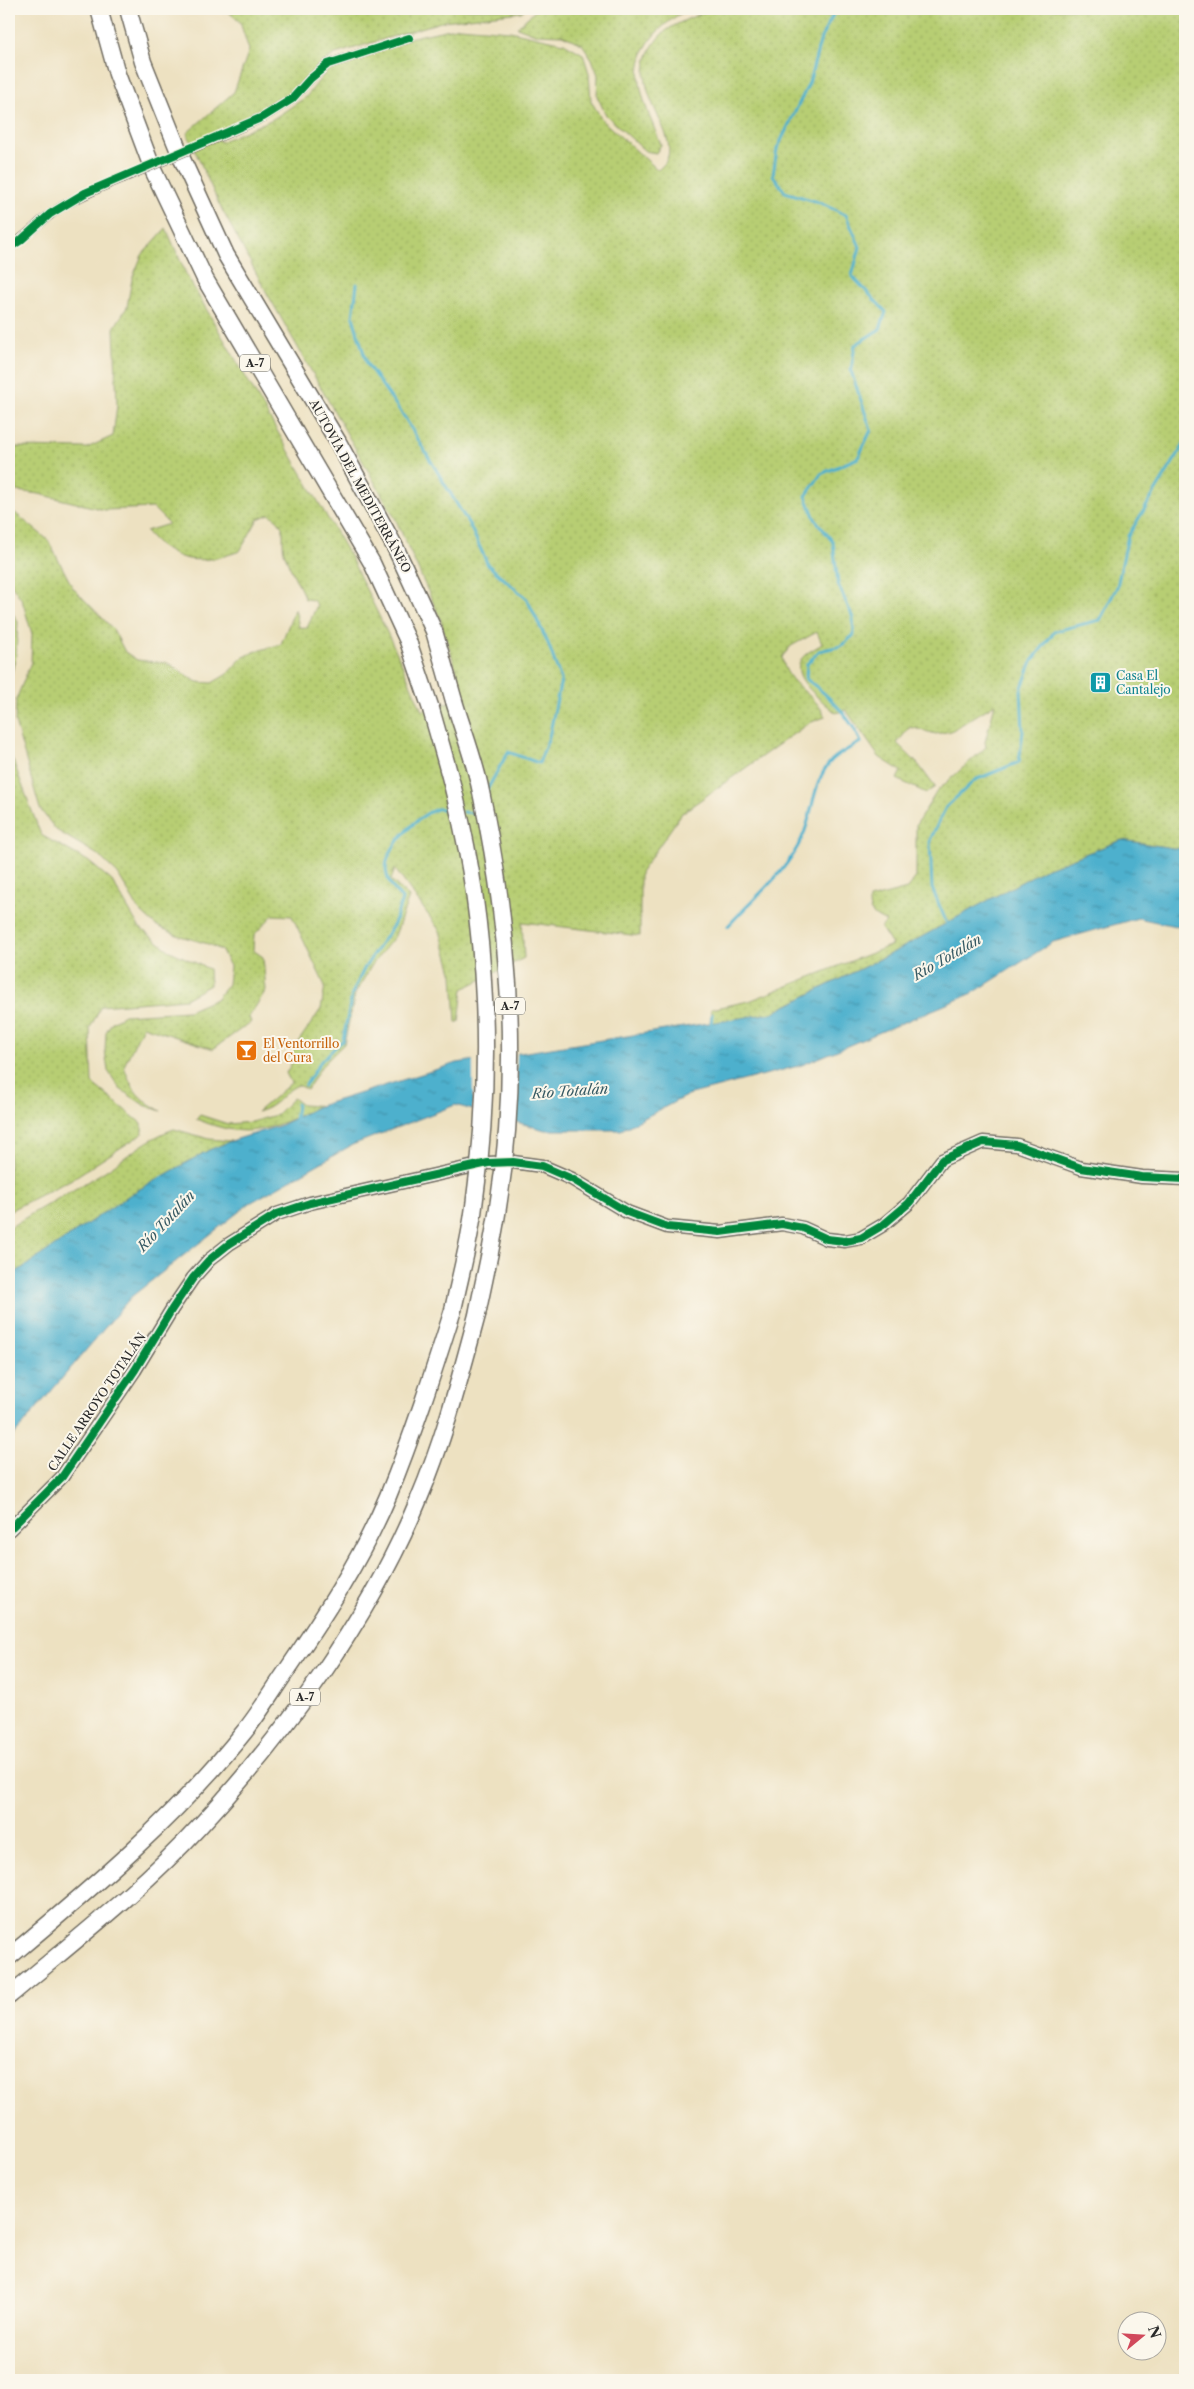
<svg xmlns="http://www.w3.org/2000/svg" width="1194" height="2389" viewBox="0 0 1194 2389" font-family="'Libre Caslon Text',serif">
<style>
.grass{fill:url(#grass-dots);stroke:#717c4f}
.water{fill:url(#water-ripples);stroke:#3c6e7c}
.pier{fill:#ede1c1}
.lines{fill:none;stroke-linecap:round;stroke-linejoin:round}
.stream{stroke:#4db0cd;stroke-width:3}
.street-casing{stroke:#6f6b60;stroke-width:11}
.secondary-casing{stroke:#6f6b60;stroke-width:15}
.highway-casing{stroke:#6f6b60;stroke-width:19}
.street{stroke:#fff;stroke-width:9}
.secondary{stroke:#fff;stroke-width:12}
.highway{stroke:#fff;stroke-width:16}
.street-bridge-casing{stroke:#6f6b60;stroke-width:11;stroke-linecap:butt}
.highway-bridge-casing{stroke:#6f6b60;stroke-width:19;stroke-linecap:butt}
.street-bridge{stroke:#fff;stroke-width:9}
.highway-bridge{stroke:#fff;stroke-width:16}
.cycleway-casing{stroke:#fbf7ec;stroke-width:11}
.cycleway{stroke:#00873e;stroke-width:8}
.labels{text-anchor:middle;stroke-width:4;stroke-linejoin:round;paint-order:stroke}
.shield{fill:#fbf7ec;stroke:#696865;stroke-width:1}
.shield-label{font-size:11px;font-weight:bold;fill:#2b2b2b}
.street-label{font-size:12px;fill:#2b2b2b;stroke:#fbf7ec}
.culture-label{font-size:12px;fill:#0d838f;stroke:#fbf7ec;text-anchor:start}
.food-label{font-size:12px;fill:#c56008;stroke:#fbf7ec;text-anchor:start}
.water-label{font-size:14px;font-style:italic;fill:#375a64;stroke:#fbf7ec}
</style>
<defs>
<pattern id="grass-dots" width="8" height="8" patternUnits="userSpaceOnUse" patternTransform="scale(1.25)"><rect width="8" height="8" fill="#b7ce73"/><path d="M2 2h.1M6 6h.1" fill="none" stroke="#9eb164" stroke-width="1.8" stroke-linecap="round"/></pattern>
<pattern id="water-ripples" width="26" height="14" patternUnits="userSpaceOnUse" patternTransform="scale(1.25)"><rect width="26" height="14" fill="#4db0cd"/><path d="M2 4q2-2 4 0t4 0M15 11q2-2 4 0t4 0" fill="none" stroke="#408fa7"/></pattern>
</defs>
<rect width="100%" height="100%" fill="#fbf7ec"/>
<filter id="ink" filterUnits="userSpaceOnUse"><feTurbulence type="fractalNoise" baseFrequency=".02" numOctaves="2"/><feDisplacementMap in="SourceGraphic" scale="10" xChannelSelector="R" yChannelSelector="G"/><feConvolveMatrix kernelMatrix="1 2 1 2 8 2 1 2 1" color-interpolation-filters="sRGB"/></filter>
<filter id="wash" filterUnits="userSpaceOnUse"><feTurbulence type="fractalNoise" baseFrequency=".0096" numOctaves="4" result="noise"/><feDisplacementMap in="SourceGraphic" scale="20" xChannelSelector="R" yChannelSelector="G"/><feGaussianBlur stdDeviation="1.12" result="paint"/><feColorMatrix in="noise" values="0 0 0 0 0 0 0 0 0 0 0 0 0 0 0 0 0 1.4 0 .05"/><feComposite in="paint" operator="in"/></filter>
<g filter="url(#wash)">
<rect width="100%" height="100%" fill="#ede1c1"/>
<path class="grass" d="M225,9H525L521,12L444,21L335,54L320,65L286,98L216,132L220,142L273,119L306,97L330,67L353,57L413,37L459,27L510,31L564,43L583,54L589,73L591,101L603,121L658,170C661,167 665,164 666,161C683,130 616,84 661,35C672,24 698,15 712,9H1185V850L1122,840L1045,869L896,951L772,1013L710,1024L711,1009L749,1001L892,945L881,928L886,922C874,916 868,913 869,899L907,889L916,877V825L937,791L986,747L985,742L995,704L951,731L936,734L910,727L897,743L918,764L935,787L926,793L897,779L901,771L879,757L846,710L836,713C823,701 783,674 805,655C809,651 816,648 822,644L817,632L791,646L782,657C787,688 815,691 825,717L809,723L682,813L640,873V936L522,922L524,958L463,989L459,1022H456L453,975L440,931L395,869L391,880L409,897L395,936L372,965L355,994L344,1044L321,1067L307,1090L298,1085C279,1094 281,1105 257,1112L291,1083L286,1073L294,1059L289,1055L321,1009L325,986L292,916L273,915L254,935L253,950L263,957L266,990L249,1017L251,1022L213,1049L143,1026L124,1066C133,1092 138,1098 161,1111L144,1105L120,1089L108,1071L105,1051L106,1032L112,1022L124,1015L188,1011L216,999L228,984L230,966L221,950L208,944L177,935L155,925L139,910L118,874L98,855L56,830L40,809L15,722L16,700L31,662L32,634L22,600L9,581V508L48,540L73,588L113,629L125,652L137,660L167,663L197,682L212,683L227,674L242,658L254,652L281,644L295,609L299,627L307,628L317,605L313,600L305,599C299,584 290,570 285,555C279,537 291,527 269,514L258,519L240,551C201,565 174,565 146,531L169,524L153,508L105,510L39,494L9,490V447L87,448L113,436L117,405L114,328L127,307L132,279L142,255L166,228L187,276L351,558L398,655L422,711L465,698L440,618L395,518L268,295L219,204L187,133L234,92L249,50L240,22Z
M537,9H691C679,13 669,21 659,30C622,66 646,105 661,145L656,153L645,151L606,115L597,96L598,75L592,59L582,44L562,35L535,34L517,27Z
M9,607L18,622L16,656L9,684Z
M9,750L41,835L88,861L112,881L139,927L170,951L209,969L210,985L185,999L101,1006L90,1028L92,1083L142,1124V1134L72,1179L9,1211Z
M293,1098L302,1105L319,1106C269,1130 250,1141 196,1119L200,1115L228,1124L251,1122L276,1115Z
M174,1129L209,1139L231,1141L209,1150L131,1194L9,1277V1228C39,1208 71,1192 102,1173C126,1158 147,1138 174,1129Z"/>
<path class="water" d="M1122,840L1185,850V928L1138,918L1053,942L973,993L802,1065L688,1095L621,1130H545L455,1105L352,1145L250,1203L131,1297L9,1441V1277L131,1194L209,1150L231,1141L279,1126L319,1106L457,1063L772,1013L896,951L1045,869Z"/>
<path class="pier" d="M517,1052L515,1124L473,1112V1058Z"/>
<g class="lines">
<path class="stream" d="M1185,269L1183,271L1185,311
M357,284L353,317L367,364L405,418L470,526L488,565L527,599L548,643L561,680L549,737L539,763L508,752L487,790
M463,812L474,813L478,807
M728,926C753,898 786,874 802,838C814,813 812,781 832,760C839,753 852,747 861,742C849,715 830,696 806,679L807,664L819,651L841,646L854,635L853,618L838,584L833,542L815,519L806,496L821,474L858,458L871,430L851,371L855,345L880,329L886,312L852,276L860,247L846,215L818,202L785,192L773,175L777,149L809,83L821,38L836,9
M948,926L932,888L930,840L946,807L975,780L1019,762L1023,731L1021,690L1032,661L1055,631L1100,620L1117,587L1128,536L1185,443
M711,1026L712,1014
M305,1086L321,1061L343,1040L352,994L365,967L394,924L402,899C394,890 387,882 386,869C386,847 418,815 437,809C441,808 447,810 452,810
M295,1121L297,1104"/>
</g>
</g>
<g filter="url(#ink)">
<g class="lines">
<defs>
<path id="street" d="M218,137L263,117L292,99L310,79L328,64L409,38
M9,248C25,238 37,224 52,213C74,198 97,188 122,178
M1185,2380V2379"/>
<path id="secondary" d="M9,1530L62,1477L135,1370L172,1309L193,1278L209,1260L229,1244L277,1214L310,1203L488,1163L513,1162L542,1166L572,1179L627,1212L667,1227L720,1232L782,1224L803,1228L827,1239L845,1241L861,1238L883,1225L909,1203L942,1160L983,1142L1017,1145L1081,1168L1142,1177L1185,1179"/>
<path id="highway" d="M99,9L117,74L153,170L205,279L372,563L408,641L431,709
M128,9L143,62L182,159L226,255L338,442L396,549L434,631L454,701
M9,1957C92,1888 176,1817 244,1732C258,1715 270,1695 283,1676C322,1619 361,1560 388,1496C413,1435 433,1373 453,1310
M9,1996C73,1942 142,1889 199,1827C285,1735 370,1617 418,1501C444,1440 460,1378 477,1315"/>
</defs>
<use href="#street" class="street-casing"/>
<use href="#secondary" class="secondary-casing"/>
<use href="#highway" class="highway-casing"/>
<use href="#street" class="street"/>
<use href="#secondary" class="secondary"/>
<use href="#highway" class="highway"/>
<defs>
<path id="street-bridge" d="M122,178L218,137"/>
<path id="highway-bridge" d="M454,701C463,731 475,761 481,792C510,927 520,1070 498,1207C493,1243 484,1279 477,1315
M431,709C439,738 448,767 455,796C488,928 493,1071 474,1206C470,1241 460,1276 453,1310"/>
</defs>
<use href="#street-bridge" class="street-bridge-casing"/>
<use href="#highway-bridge" class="highway-bridge-casing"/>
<use href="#street-bridge" class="street-bridge"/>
<use href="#highway-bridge" class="highway-bridge"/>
<defs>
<path id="cycleway" d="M9,248L20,241L50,214L85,193L263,117L292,99L310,79L328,64L409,38
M9,1530L62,1477L135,1370L172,1309L193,1278L209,1260L229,1244L277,1214L310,1203L488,1163L513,1162L542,1166L572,1179L627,1212L667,1227L720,1232L782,1224L803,1228L827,1239L845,1241L861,1238L883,1225L909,1203L942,1160L983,1142L1017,1145L1081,1168L1142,1177L1185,1179"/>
</defs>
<use href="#cycleway" class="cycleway-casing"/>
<use href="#cycleway" class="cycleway"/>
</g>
</g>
<defs>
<symbol id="building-square" viewBox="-11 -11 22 22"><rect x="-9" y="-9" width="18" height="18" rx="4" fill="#0f9aa8" stroke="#fbf7ec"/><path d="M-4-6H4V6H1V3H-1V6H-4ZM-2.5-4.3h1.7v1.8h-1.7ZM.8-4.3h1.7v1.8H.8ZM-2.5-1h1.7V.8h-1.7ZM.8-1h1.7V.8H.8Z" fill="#fff"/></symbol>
<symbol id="bar-square" viewBox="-11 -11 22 22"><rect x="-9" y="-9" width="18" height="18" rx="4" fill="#e8710a" stroke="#fbf7ec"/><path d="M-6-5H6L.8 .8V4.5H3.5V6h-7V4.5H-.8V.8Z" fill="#fff"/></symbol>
</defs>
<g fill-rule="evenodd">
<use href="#building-square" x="1088" y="670" width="25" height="25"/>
<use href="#bar-square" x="234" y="1038" width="25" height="25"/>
</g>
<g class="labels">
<g class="shield">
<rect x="240" y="354.5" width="30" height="17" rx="4"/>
<rect x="495" y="997.5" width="30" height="17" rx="4"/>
<rect x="290" y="1688.5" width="30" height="17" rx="4"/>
</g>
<g class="shield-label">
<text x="255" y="367">A-7</text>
<text x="510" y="1010">A-7</text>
<text x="305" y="1701">A-7</text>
</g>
<g class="street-label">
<text transform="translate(360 486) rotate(61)" y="4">AUTOVÍA DEL MEDITERRÁNEO</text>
<text transform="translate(97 1402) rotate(-56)" y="4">CALLE ARROYO TOTALÁN</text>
</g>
<g class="culture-label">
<text x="1116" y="680">Casa El<tspan x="1116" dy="14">Cantalejo</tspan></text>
</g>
<g class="food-label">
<text x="263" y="1048">El Ventorrillo<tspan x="263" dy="14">del Cura</tspan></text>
</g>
<g class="water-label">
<text transform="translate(947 957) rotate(-30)" y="5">Río Totalán</text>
<text transform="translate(570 1091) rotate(-4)" y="5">Río Totalán</text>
<text transform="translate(166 1221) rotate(-47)" y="5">Río Totalán</text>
</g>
</g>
<rect width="1194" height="2389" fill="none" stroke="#fbf7ec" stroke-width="30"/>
<g transform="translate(1142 2336) rotate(72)"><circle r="24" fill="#fbf7ec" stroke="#a8a59f"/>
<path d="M0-4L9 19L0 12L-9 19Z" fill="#d1495b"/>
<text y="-8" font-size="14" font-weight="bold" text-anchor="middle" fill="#2b2b2b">N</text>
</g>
</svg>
